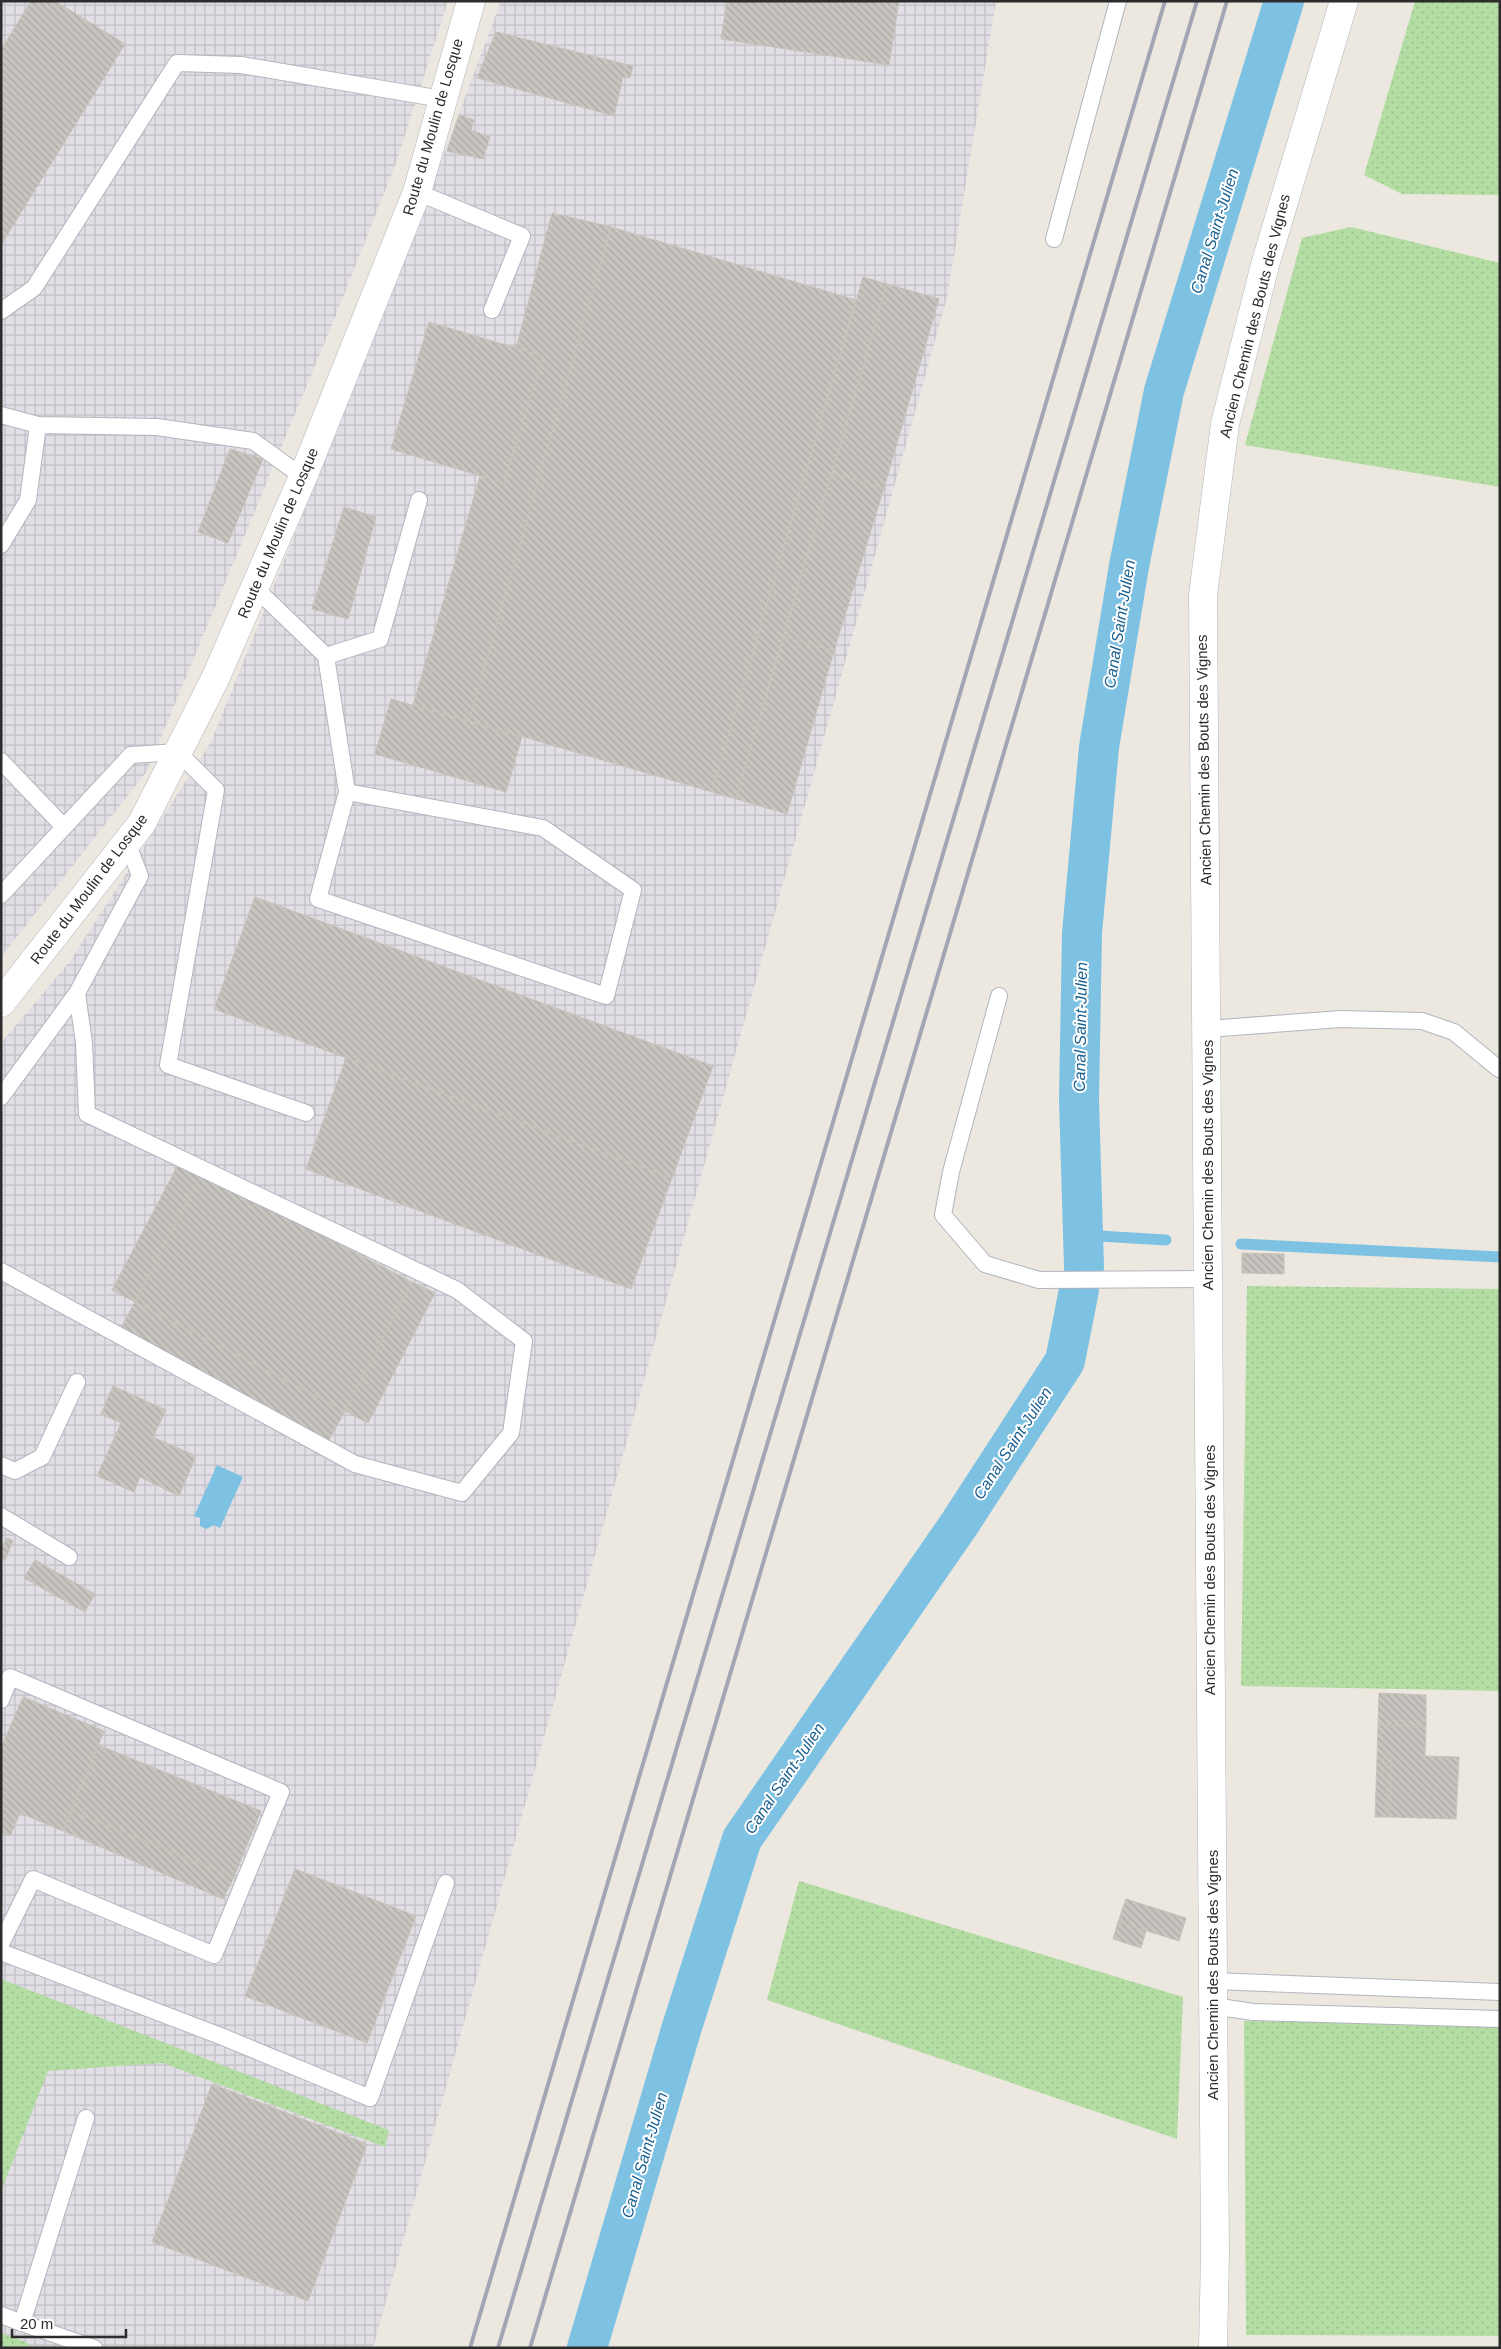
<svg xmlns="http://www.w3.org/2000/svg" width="1501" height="2349" viewBox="0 0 1501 2349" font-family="Helvetica,sans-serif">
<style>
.industrial{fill:url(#industrial-grid)}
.green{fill:url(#green-dots)}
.water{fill:#7ec2e3}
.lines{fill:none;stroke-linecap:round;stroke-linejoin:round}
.stream{stroke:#7ec2e3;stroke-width:11}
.canal{stroke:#7ec2e3;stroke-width:40}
.building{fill:url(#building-back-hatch);stroke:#c7c3b9}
.lane-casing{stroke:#b3b5be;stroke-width:18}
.secondary-casing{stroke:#b3b5be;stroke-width:29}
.lane{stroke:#fff;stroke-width:16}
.secondary{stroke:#fff;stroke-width:28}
.rail{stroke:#a3a4b4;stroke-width:4}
.labels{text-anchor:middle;stroke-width:4;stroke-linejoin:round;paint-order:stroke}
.street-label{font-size:15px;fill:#2c2c2c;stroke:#fff}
.water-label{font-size:16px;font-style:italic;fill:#1b6190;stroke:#fff}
</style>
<defs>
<pattern id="industrial-grid" width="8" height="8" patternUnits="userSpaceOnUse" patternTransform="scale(1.25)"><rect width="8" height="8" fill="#e1dfe5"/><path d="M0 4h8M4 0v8" fill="none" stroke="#c1c0c5"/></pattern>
<pattern id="green-dots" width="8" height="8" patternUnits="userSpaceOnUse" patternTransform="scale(1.25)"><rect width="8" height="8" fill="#b3dda2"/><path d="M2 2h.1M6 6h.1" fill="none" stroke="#9abe8c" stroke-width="1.8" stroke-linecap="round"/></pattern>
<pattern id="building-back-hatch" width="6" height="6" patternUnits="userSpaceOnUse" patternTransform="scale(1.25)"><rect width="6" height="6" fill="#c8c4bf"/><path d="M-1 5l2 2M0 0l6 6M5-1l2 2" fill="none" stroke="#aca9a4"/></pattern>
</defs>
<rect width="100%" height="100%" fill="#ece8e0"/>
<path class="industrial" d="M1,1H448L396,163L332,325L147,771L1,957Z
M501,1H996L947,298L373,2348H1V1043L70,961L211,742L388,303Z"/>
<path class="green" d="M1415,1H1500V195L1402,194L1364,175Z
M1351,227L1500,263V487L1245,445L1302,238Z
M1247,1286L1500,1289V1691L1241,1686Z
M799,1881L1183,1997L1177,2139L767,2000Z
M1,1979L389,2130L385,2147L163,2063L48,2071L1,2191Z
M1244,2021L1500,2025V2336L1246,2335Z
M1,2333L26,2342L32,2348H1Z"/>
<path class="water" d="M217,1465L243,1477L220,1528L214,1525L206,1529L200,1526V1518L194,1516Z"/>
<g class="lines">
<path class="stream" d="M1082,1235L1166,1240
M1241,1244L1500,1257"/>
<path class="canal" d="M1084,1267L1079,1100L1082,933L1099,747L1129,566L1164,391L1284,1
M587,2348L681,2030L742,1839L960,1523L1065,1361L1079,1290"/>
</g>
<path class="building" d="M31,1H55L125,44L1,245V50Z
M727,1H899L889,65L721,39Z
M496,32L633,66L630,78L623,77L614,116L477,78Z
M459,115L474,120L471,130L490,137L483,159L447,151Z
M552,213L611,227L469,721L413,705L480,476L504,483L543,356L516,348Z
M611,227L856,300L712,792L469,721Z
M863,277L887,284L736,799L712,792Z
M887,284L939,299L884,488L832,473Z
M429,322L543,356L504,483L391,449Z
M230,449L263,459L228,543L198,532Z
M832,473L884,488L834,651L783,636Z
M344,507L376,517L348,619L312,609Z
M783,636L834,651L787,814L736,799Z
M391,699L522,737L506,792L375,754Z
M255,897L713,1066L672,1178L214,1009Z
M346,1058L672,1178L631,1289L306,1169Z
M180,1161L202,1173L135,1302L112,1290Z
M202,1173L412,1282L345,1411L135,1302Z
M1242,1253L1284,1254V1274L1242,1273Z
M412,1282L435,1293L368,1423L345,1411Z
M135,1302L345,1411L329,1440L120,1330Z
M113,1386L166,1410L153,1437L196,1456L179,1496L140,1477L134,1492L97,1476L121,1423L101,1414Z
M7,1538L13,1541L5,1560L1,1558V1549Z
M35,1560L95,1594L85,1612L24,1578Z
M1379,1693L1426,1695V1726L1378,1725Z
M23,1697L104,1731L63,1831L20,1813L10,1836L1,1832V1748Z
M1378,1725L1426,1726L1425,1756L1459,1757L1456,1819L1389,1817L1391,1759L1377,1758Z
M98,1745L261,1811L234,1877L71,1811Z
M1377,1758L1391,1759L1389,1817H1375Z
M71,1811L234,1877L223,1899L63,1831Z
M295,1869L416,1916L367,2043L245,1996Z
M1126,1899L1186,1918L1179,1941L1118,1922Z
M1118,1922L1146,1931L1141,1948L1113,1939Z
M212,2084L367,2144L308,2301L152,2242Z"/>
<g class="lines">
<defs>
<path id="lane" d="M417,192L522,236L492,310
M1054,239L1118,1
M1,311L34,288L177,63L241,65L442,99
M1,415L38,425
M1,545L28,500L38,425L157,427L253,441L303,477
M255,588L326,656L347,792L318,899L606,996L633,890L543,828L347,792
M326,656L380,639L419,500
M1,761L64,827
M1,895L131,755L178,752L216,790L168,1065L306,1113
M999,996L951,1172L943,1215L985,1264L1039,1280L1208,1279
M1207,1029L1341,1019L1422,1021L1454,1032L1499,1069
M1,1097L77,993L140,876L127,842
M1,1271L355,1464L462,1493L511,1433L524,1341L457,1290L87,1114L84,1043L77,993
M1,1465L15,1471L42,1457L77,1382
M1,1516L69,1557
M1,1700L10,1677L281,1792L214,1955L33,1879L1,1944
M1,1952L223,2037L370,2098L446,1883
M1213,1981L1500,1992
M1213,2006L1253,2012L1500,2019
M1,2315L22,2323L86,2118
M22,2323L94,2348"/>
<path id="secondary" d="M1,1003L142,823L215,679L303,477L417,192L471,1
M1213,2348L1215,2254L1203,595L1225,424L1265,265L1344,1"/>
</defs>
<use href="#lane" class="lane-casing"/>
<use href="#secondary" class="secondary-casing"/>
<use href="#lane" class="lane"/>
<use href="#secondary" class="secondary"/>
<path class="rail" d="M470,2348L1165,1
M498,2348L1197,1
M530,2348L1227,1"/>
</g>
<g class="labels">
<g class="street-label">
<text transform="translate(433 127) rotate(-74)" y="5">Route du Moulin de Losque</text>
<text transform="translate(1255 316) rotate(-76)" y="5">Ancien Chemin des Bouts des Vignes</text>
<text transform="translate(278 533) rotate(-67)" y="5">Route du Moulin de Losque</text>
<text transform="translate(1204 760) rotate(-91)" y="5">Ancien Chemin des Bouts des Vignes</text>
<text transform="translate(89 889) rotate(-53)" y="5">Route du Moulin de Losque</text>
<text transform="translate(1208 1165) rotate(-90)" y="5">Ancien Chemin des Bouts des Vignes</text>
<text transform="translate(1210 1570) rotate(-90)" y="5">Ancien Chemin des Bouts des Vignes</text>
<text transform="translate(1213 1975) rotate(-90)" y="5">Ancien Chemin des Bouts des Vignes</text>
</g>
<g class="water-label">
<text transform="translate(1214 231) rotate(-73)" y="6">Canal Saint-Julien</text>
<text transform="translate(1119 624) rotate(-81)" y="6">Canal Saint-Julien</text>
<text transform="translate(1080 1027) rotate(-89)" y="6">Canal Saint-Julien</text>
<text transform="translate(1012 1443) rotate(-57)" y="6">Canal Saint-Julien</text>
<text transform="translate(784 1778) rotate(-56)" y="6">Canal Saint-Julien</text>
<text transform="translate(644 2155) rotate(-74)" y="6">Canal Saint-Julien</text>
</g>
</g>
<rect width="1501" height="2349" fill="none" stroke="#2c2c2c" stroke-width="5"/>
<path d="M12 2329v8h114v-8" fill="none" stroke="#2c2c2c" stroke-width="2.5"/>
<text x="20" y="2329" font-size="15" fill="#2c2c2c" stroke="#ffffff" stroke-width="4" paint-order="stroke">20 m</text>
</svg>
